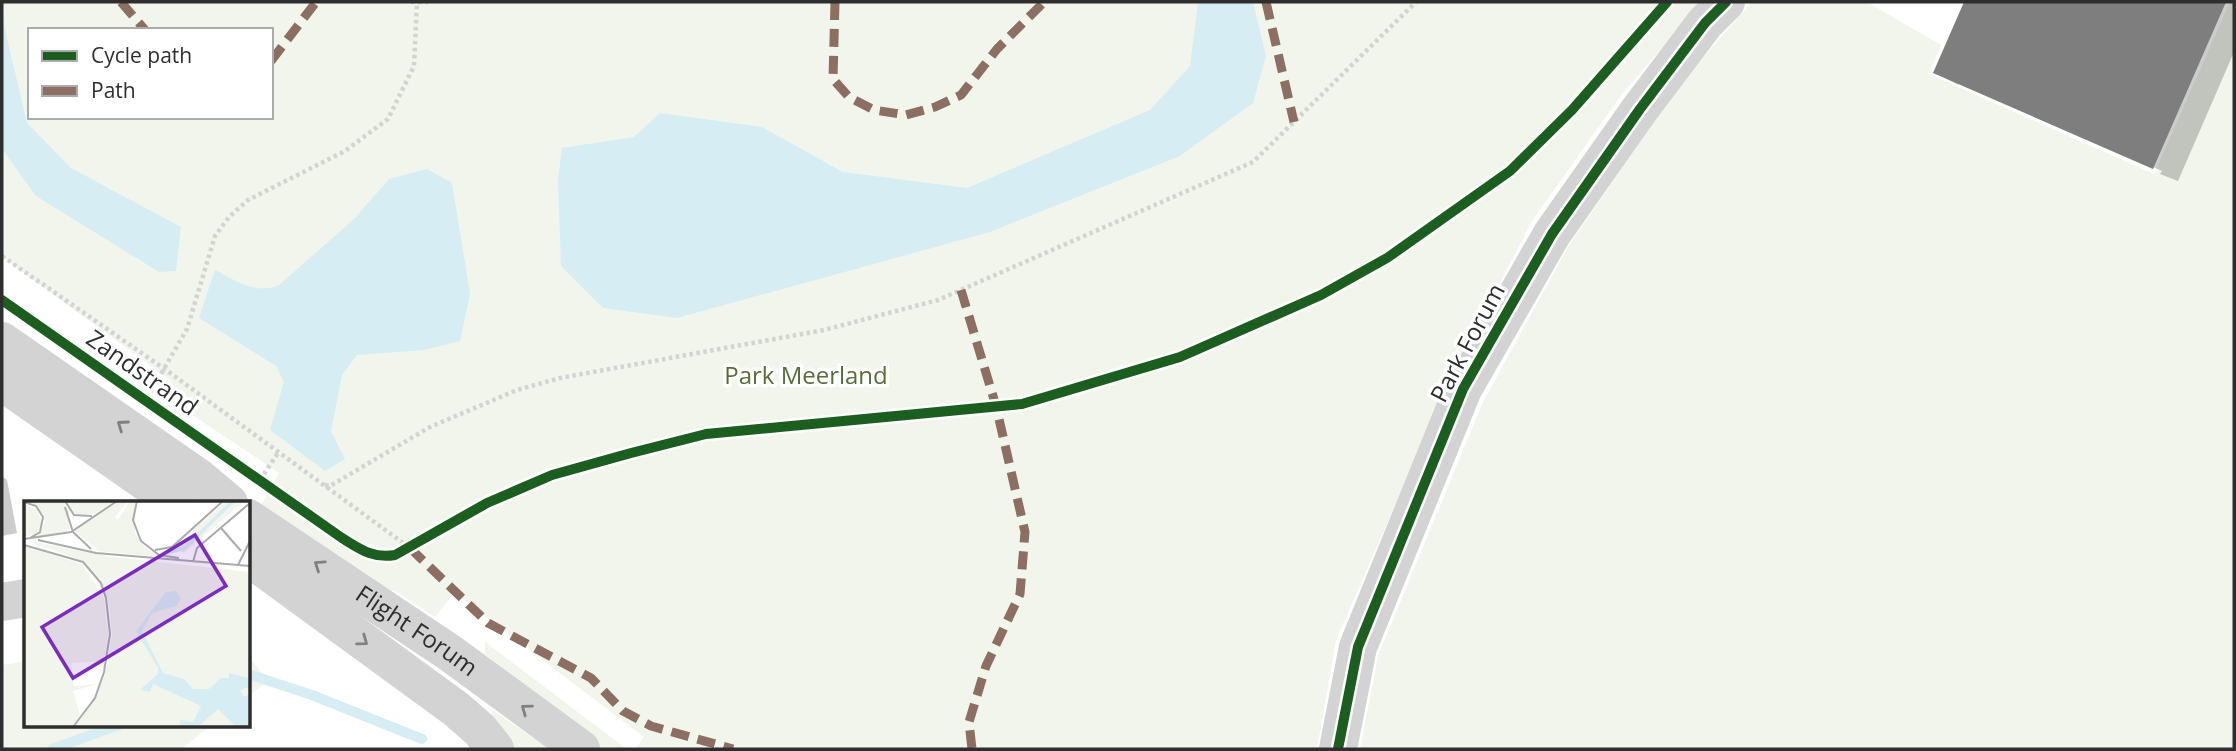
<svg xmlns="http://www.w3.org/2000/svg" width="2236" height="751" viewBox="0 0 2236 751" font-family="'Open Sans',sans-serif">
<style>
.green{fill:#f2f5eb;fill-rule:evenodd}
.water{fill:#d6edf3}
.shadow{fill:#0003}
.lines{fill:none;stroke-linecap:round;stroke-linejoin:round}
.stream{stroke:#d6edf3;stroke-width:10}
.building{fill:#7e7e7e}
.path{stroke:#d3d3d3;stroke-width:4.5;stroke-dasharray:3.5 3.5;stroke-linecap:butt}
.minor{stroke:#d3d3d3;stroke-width:38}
.quiet{stroke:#8d6e63;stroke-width:9;stroke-dasharray:18 9;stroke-linecap:butt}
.cycleway-casing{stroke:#fff;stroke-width:15}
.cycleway{stroke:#1b5e20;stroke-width:10}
.oneway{stroke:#808080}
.labels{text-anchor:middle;stroke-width:7;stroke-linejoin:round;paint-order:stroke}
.street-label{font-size:24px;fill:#2e2e2e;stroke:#fff}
.park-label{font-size:24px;fill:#596d38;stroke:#fff}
.inset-river{fill:none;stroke:#d6edf3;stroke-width:3.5}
.inset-road{fill:none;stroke:#ababab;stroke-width:2}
.view{fill:#7b2cbf;fill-opacity:0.15;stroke:#7b2cbf;stroke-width:3.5}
.inset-edge{fill:none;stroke:#2e2e2e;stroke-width:3.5}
</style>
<rect width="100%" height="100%" fill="#fff"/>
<path class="green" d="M2,2H1702L1623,93L1532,221L1449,382L1336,640L1317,749H635L644,737L454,593L435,617L395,591H370L258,511L279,473L158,392L166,379L173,382L2,257ZM30,30H271V117H30Z
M1752,2H1867L1941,45L1929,74L2154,174L2230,2H2234V749H1360L1378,656L1483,402L1569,245L1682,81Z
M485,642L627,749H596L485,654Z
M249,657L268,681L249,696H248Z
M26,661V725H212L181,749H2V665Z
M492,710L550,749H515C501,737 491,729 492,710Z"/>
<path class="water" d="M1198,2H1253L1266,56L1253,103L1180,156L990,232L677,318L603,308L561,266L558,180L562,148L634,137L660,113L762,127L843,172L967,188L1150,110L1190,66Z
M2,17L27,123L71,168L181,227L176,271L159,272L36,196L2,149Z
M427,169L452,183L470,294L460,341L424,350L357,355L342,375L331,431L345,459L325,471L270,430L284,382L276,366L199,318L215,270C237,281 253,294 278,286L354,219L389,179Z"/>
<path class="shadow" d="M1966,2H2234V52L2178,181L2160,174L2162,171L1958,82V85L1935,72Z
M2,476L7,480L17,533L2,536Z"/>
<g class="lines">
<path class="stream" d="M248,674L312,695L422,739
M52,749L119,725"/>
</g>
<path class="building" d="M1964,2H2226L2153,169L1933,73Z"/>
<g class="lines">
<path class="path" d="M411,2H428
M2,256L166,370L410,548
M147,398L187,329L215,236L229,217L248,200L345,151L388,119L414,66L417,3
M260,480L278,453
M325,485L330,486L430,427L517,390L560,378L824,330L938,300L1253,162L1416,2"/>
<g class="minor">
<path d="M2,341L198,477L229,503"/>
<path d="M2,382L176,503"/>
<path id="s1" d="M248,518L450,653L581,749"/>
<path d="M248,557L456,709L480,730L495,749"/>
<path d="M2,602L26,598"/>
<path d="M1338,749L1358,647L1463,389L1552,234L1640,109L1705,23L1726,2"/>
</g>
<path class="quiet" d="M121,2L145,30
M835,2L833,79L849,97L874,110L906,115L935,107L961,95L997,49L1044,2
M1266,2L1294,122
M271,61L316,2
M961,290L996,406L1025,532L1020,594L986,666L969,722L972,749
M410,548L488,623L591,678L623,711L651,726L733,749"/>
<defs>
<path id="cycleway" d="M2,300L342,538C360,549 373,559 395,555L487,503L552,475L631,453L706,434L1022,404L1180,357L1321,295L1387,258L1510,171L1572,110L1667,2
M1338,749L1358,647L1463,389L1552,234L1640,109L1705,23L1726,2"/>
</defs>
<use href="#cycleway" class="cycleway-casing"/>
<use href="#cycleway" class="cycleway"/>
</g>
<defs><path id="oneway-chevron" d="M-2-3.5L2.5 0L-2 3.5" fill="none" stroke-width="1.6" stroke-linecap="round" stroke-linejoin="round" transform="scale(1.75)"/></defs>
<g class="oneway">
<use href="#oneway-chevron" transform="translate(122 425) rotate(-145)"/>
<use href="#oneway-chevron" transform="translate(319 565) rotate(-146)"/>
<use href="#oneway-chevron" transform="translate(363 641) rotate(36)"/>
<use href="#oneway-chevron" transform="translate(526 709) rotate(-144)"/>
</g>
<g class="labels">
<g class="street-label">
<text transform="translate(1468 343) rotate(-62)" y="8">Park Forum</text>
<text transform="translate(142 373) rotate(35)" y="8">Zandstrand</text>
<text dy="8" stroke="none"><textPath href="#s1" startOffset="203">Flight Forum</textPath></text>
</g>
<g class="park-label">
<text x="806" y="384">Park Meerland</text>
</g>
</g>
<g transform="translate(24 501)">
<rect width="226" height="226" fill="#fff"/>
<path d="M4,0H40L46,29L12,38L21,22L20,13ZM42,0H90L70,13H51ZM94,0H104L91,16L94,19L106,0H112L111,33L121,46L137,56L75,50L50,30ZM202,0H220L160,52L155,50L160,37ZM0,3L13,8L18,22L12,33L0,36ZM0,39L88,56L226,71V226H51L72,197L83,165L88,133L84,97L60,60ZM0,45L58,63L80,97L84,133L81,160L47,162L50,185L74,183L49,190L56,215L47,226H0Z" fill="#f2f5eb"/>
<path d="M152,90L157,98L152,105L128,112L118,130L139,172L160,178L169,188H185L197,177H205V172L224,177L226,185L216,190L220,196L226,193V226H212L194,208L176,224L155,226L157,219L169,221L177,205L129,183L126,191L116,189L134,173V167L112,130L142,91Z" fill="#d6edf3"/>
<path class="inset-river" d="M143,52L161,47L209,0"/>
<path class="inset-road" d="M41,0L50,14L68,15M113,0L109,19L117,40L135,54L155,57M0,1L12,5L19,16L16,31L6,37M41,6L49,31L67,48M197,27L217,50M0,38L47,31L93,0M14,39L72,52L226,65M0,44L59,61L77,82L82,97L86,133L80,171L71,197L49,226M131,49L148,46L199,0M169,61L173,47L226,2M214,64L226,40"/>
<path class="view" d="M171,34L202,85L49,177L18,126Z"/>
<rect width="226" height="226" class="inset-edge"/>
</g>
<rect width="2236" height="751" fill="none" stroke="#2e2e2e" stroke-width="7"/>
<rect x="28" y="28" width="245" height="91" fill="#ffffff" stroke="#ababab" stroke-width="2"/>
<rect x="42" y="51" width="35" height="10" fill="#1b5e20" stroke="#ababab" stroke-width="2"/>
<text x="91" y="63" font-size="21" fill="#2e2e2e">Cycle path</text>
<rect x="42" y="86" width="35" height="10" fill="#8d6e63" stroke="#ababab" stroke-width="2"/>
<text x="91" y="98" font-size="21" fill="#2e2e2e">Path</text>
</svg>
